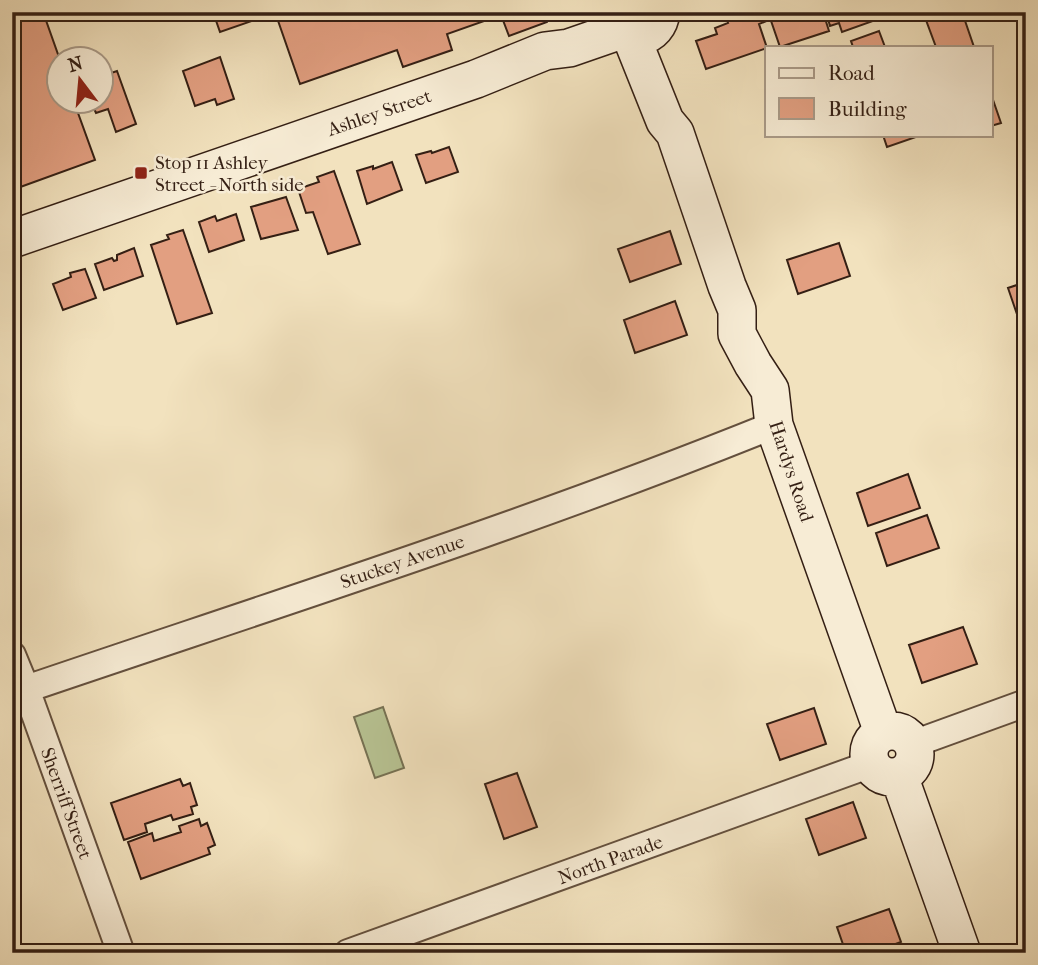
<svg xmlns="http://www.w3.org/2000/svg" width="1038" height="965" viewBox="0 0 1038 965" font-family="'IM FELL French Canon',serif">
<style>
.green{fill:#b8c494;stroke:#767254;stroke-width:2}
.building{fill:#e29f81;stroke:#341f14;stroke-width:2}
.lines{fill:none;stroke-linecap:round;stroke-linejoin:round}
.street-casing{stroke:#64503e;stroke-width:30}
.secondary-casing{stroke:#341f14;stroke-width:40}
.street{stroke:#f7ecd5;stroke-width:26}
.secondary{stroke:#f7ecd5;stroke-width:37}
.poi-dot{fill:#8f2418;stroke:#f7ecd5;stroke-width:2.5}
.labels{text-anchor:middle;stroke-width:5;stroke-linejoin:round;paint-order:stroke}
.street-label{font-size:19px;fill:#341f14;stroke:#f7ecd5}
.poi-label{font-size:19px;fill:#341f14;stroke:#f7ecd5;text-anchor:start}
</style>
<rect width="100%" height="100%" fill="#f2e2be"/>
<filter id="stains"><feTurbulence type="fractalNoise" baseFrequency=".00286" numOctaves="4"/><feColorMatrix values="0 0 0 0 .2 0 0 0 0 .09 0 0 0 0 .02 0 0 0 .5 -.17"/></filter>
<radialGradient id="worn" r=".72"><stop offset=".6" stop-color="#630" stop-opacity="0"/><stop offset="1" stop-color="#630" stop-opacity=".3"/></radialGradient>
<path class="green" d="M383,707L404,768L375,778L354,717Z"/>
<path class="building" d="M12,12H43L60,60V102H74L95,160L12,190Z
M213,12H269V15L220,32Z
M275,12H552L547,22L509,36L501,15L447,34L452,50L403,67L397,50L300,84Z
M724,12H766L769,20L759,24L767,48L706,69L696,41L717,34L715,28L728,23Z
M768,12H823L829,31L780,47Z
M826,12H872L870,13L873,21L842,32L839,23L830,26Z
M923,12H962L974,47H936Z
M879,31L885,47H853L851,41Z
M220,57L234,99L217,105L215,99L195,106L183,71Z
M117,71L136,124L116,132L108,109L96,113L91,102H102V76Z
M991,94L1001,123L991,126Z
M883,135H915L916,137L887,147Z
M449,147L458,172L426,183L416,155L431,151L432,153Z
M392,162L402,190L367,204L357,171L373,166V169Z
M334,171L360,244L328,254L313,212L306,213L298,189L319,182L317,177Z
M286,197L298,230L261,239L251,207Z
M236,214L244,240L209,252L199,222L215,216L217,221Z
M183,230L212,313L177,324L151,245L169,239L167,235Z
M670,231L681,264L630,282L618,249Z
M839,243L850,276L798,294L787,260Z
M134,248L143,276L104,290L95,264L112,258L114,261L117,260V255Z
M85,269L96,298L63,310L53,284L71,277L70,273Z
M1026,282V324L1021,326L1008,288Z
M675,301L687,335L635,353L624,320Z
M908,474L920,508L868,526L857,493Z
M927,515L939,548L887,566L876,533Z
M963,627L977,664L922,683L909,645Z
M814,708L826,744L780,760L767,724Z
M517,773L537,827L504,839L485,784Z
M180,779L183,786L190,783L197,805L191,807L193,814L173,820L171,815L145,824L147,832L124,840L111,803Z
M853,802L866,838L819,855L806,819Z
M199,819L201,826L207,823L215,845L208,848L210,854L141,879L128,842L152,833L154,841L181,832L179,826Z
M889,909L901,942L871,953H846L837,927Z"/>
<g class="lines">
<defs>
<path id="street" d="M12,655L26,689L121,953
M26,689C276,604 529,524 774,425
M913,744L1026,703
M348,953L871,764"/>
<path id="secondary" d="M615,22C629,44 658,39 661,12
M631,36L665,121L675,133L727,286L737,310V334L753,364L770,390L774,425L883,732
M12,239L476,79L545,51L569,48L621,30
M869 754a23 23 0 1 1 46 0a23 23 0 1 1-46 0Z
M899,776L962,953"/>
</defs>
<use href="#street" class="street-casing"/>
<use href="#secondary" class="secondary-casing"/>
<use href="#street" class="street"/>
<use href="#secondary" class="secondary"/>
</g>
<rect class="poi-dot" x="134" y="166" width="14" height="14" rx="3.5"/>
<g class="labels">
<g class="street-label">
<text transform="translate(379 112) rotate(-19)" y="7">Ashley Street</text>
<text transform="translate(792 471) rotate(72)" y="7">Hardys Road</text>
<text transform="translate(402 561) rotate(-19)" y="7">Stuckey Avenue</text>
<text transform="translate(67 803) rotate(70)" y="7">Sherriff Street</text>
<text transform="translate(610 859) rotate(-20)" y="7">North Parade</text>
</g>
<g class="poi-label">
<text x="155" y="169">Stop 11 Ashley<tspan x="155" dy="22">Street - North side</tspan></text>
</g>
</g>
<rect width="1038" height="965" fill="none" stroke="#f2e2be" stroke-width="42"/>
<rect x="14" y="14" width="1010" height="937" fill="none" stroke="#341f14" stroke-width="3.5"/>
<rect x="21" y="21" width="996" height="923" fill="none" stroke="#341f14" stroke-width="2"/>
<rect x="765" y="46" width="228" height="91" fill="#f7ecd5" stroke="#a99a88" stroke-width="2"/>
<rect x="779" y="68" width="35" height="10" fill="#f7ecd5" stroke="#a99a88" stroke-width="2"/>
<text x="828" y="80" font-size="21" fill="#341f14">Road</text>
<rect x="779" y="98" width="35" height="21" fill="#e29f81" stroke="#a99a88" stroke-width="2"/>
<text x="828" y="116" font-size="21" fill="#341f14">Building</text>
<g transform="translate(80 80) rotate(344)"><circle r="33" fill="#f7ecd5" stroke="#a99a88" stroke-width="2"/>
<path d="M0-5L12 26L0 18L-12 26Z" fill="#8f2418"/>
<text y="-10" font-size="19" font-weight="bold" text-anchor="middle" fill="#341f14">N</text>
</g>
<rect width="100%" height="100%" filter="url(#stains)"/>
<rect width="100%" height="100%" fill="url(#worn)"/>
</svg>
